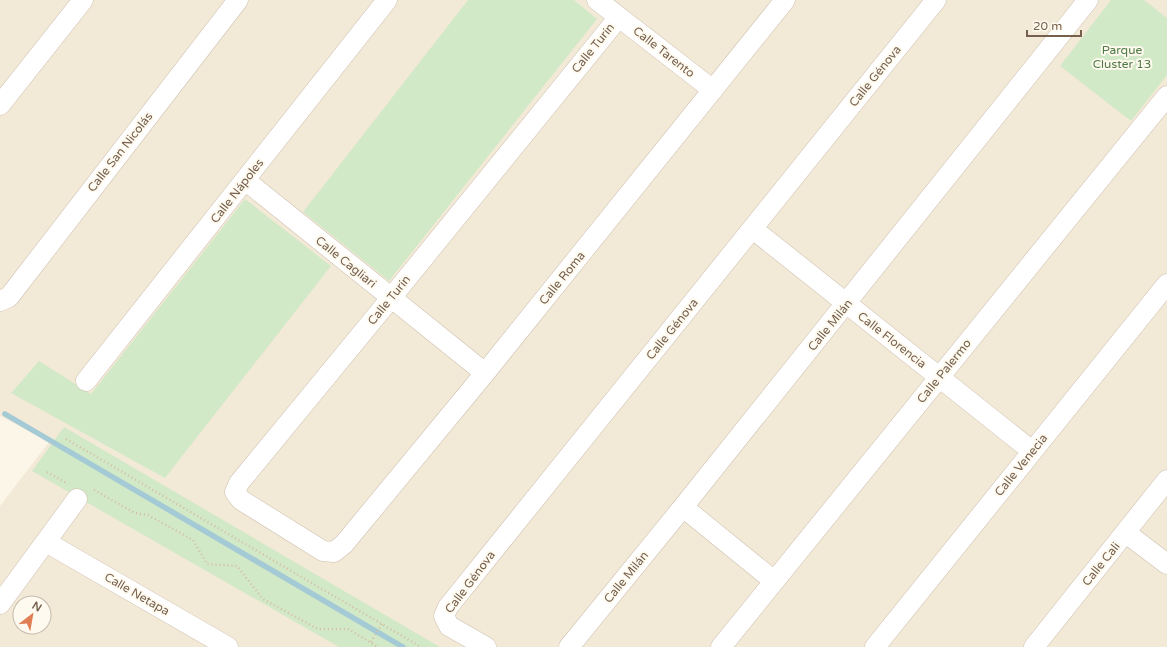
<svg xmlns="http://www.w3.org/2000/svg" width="1167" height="647" viewBox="0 0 1167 647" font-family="'Varela Round',sans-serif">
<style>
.residential{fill:#f3e9d7;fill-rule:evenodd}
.green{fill:#d2e9c7}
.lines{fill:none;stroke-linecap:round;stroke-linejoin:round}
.stream{stroke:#a4cad6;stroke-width:5.5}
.minor-casing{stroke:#cdbfaf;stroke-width:21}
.path{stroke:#d5bca4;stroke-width:2.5;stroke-dasharray:1 3;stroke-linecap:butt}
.minor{stroke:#fff;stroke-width:20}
.labels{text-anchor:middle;stroke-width:4;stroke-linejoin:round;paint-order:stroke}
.street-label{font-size:12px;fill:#755f4d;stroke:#fefaef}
.park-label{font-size:12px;fill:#507a45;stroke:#fefaef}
</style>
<rect width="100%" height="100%" fill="#fcf6e9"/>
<path class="residential" d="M0,0H1167V647H0V506L49,442L0,416ZM20,603H44V627H20Z"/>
<path class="green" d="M468,0H574L597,19L389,281L303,212Z
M1111,0H1144L1167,18V75L1131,121L1060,66Z
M245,199L331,266L165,478L11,393L39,361L91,394Z
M64,427L440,647H339L32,471Z"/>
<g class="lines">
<path class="stream" d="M5,414L403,647"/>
<defs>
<path id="minor" d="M597,0L713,90
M619,17L391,298L239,483L235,492L241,500L323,551L334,552L344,544L485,373L785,0
M0,105L83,0
M245,180L485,373
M753,229L1032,451
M0,301L9,297L238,0
M86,381L387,0
M683,507L774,581
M1126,533L1167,564
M46,542L228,647
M0,604L77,499
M486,647L449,626L444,616L448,607L936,0
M569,647L683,507L1088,0
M721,647L1167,96
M875,647L1167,284
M1034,647L1167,480"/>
</defs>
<use href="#minor" class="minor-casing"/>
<path class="path" d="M66,439L421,647
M47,472L68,484
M94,490L135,513L148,515L193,540L207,564L237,566L263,599L318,629H348L378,647
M371,642L382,624"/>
<use href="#minor" class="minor"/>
</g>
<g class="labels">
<g class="street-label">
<text transform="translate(593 48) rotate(-51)" y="4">Calle Turín</text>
<text transform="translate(664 52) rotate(38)" y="4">Calle Tarento</text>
<text transform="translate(875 76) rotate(-51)" y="4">Calle Génova</text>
<text transform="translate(120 152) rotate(-52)" y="4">Calle San Nicolás</text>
<text transform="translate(237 191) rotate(-52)" y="4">Calle Nápoles</text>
<text transform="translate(346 262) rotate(39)" y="4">Calle Cagliari</text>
<text transform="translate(562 278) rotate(-51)" y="4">Calle Roma</text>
<text transform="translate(389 300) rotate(-51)" y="4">Calle Turín</text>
<text transform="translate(830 325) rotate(-51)" y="4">Calle Milán</text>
<text transform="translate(672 329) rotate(-51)" y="4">Calle Génova</text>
<text transform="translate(892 340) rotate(38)" y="4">Calle Florencia</text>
<text transform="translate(944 371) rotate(-51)" y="4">Calle Palermo</text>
<text transform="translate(1021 465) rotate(-51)" y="4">Calle Venecia</text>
<text transform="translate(1101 564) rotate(-51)" y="4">Calle Cali</text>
<text transform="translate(626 577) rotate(-51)" y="4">Calle Milán</text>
<text transform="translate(470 582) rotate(-53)" y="4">Calle Génova</text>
<text transform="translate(137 594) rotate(30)" y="4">Calle Netapa</text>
</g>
<g class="park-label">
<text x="1122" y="54">Parque<tspan x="1122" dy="14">Cluster 13</tspan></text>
</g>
</g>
<g transform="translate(32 615) rotate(31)"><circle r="19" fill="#fefaef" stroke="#c7bcae"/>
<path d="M0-3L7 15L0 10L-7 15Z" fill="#e07f54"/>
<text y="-6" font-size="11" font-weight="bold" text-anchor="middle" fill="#755f4d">N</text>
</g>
<path d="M1027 30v6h54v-6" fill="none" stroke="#755f4d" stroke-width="2"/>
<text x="1033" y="30" font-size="12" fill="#755f4d" stroke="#fefaef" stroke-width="3" paint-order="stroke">20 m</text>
</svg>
